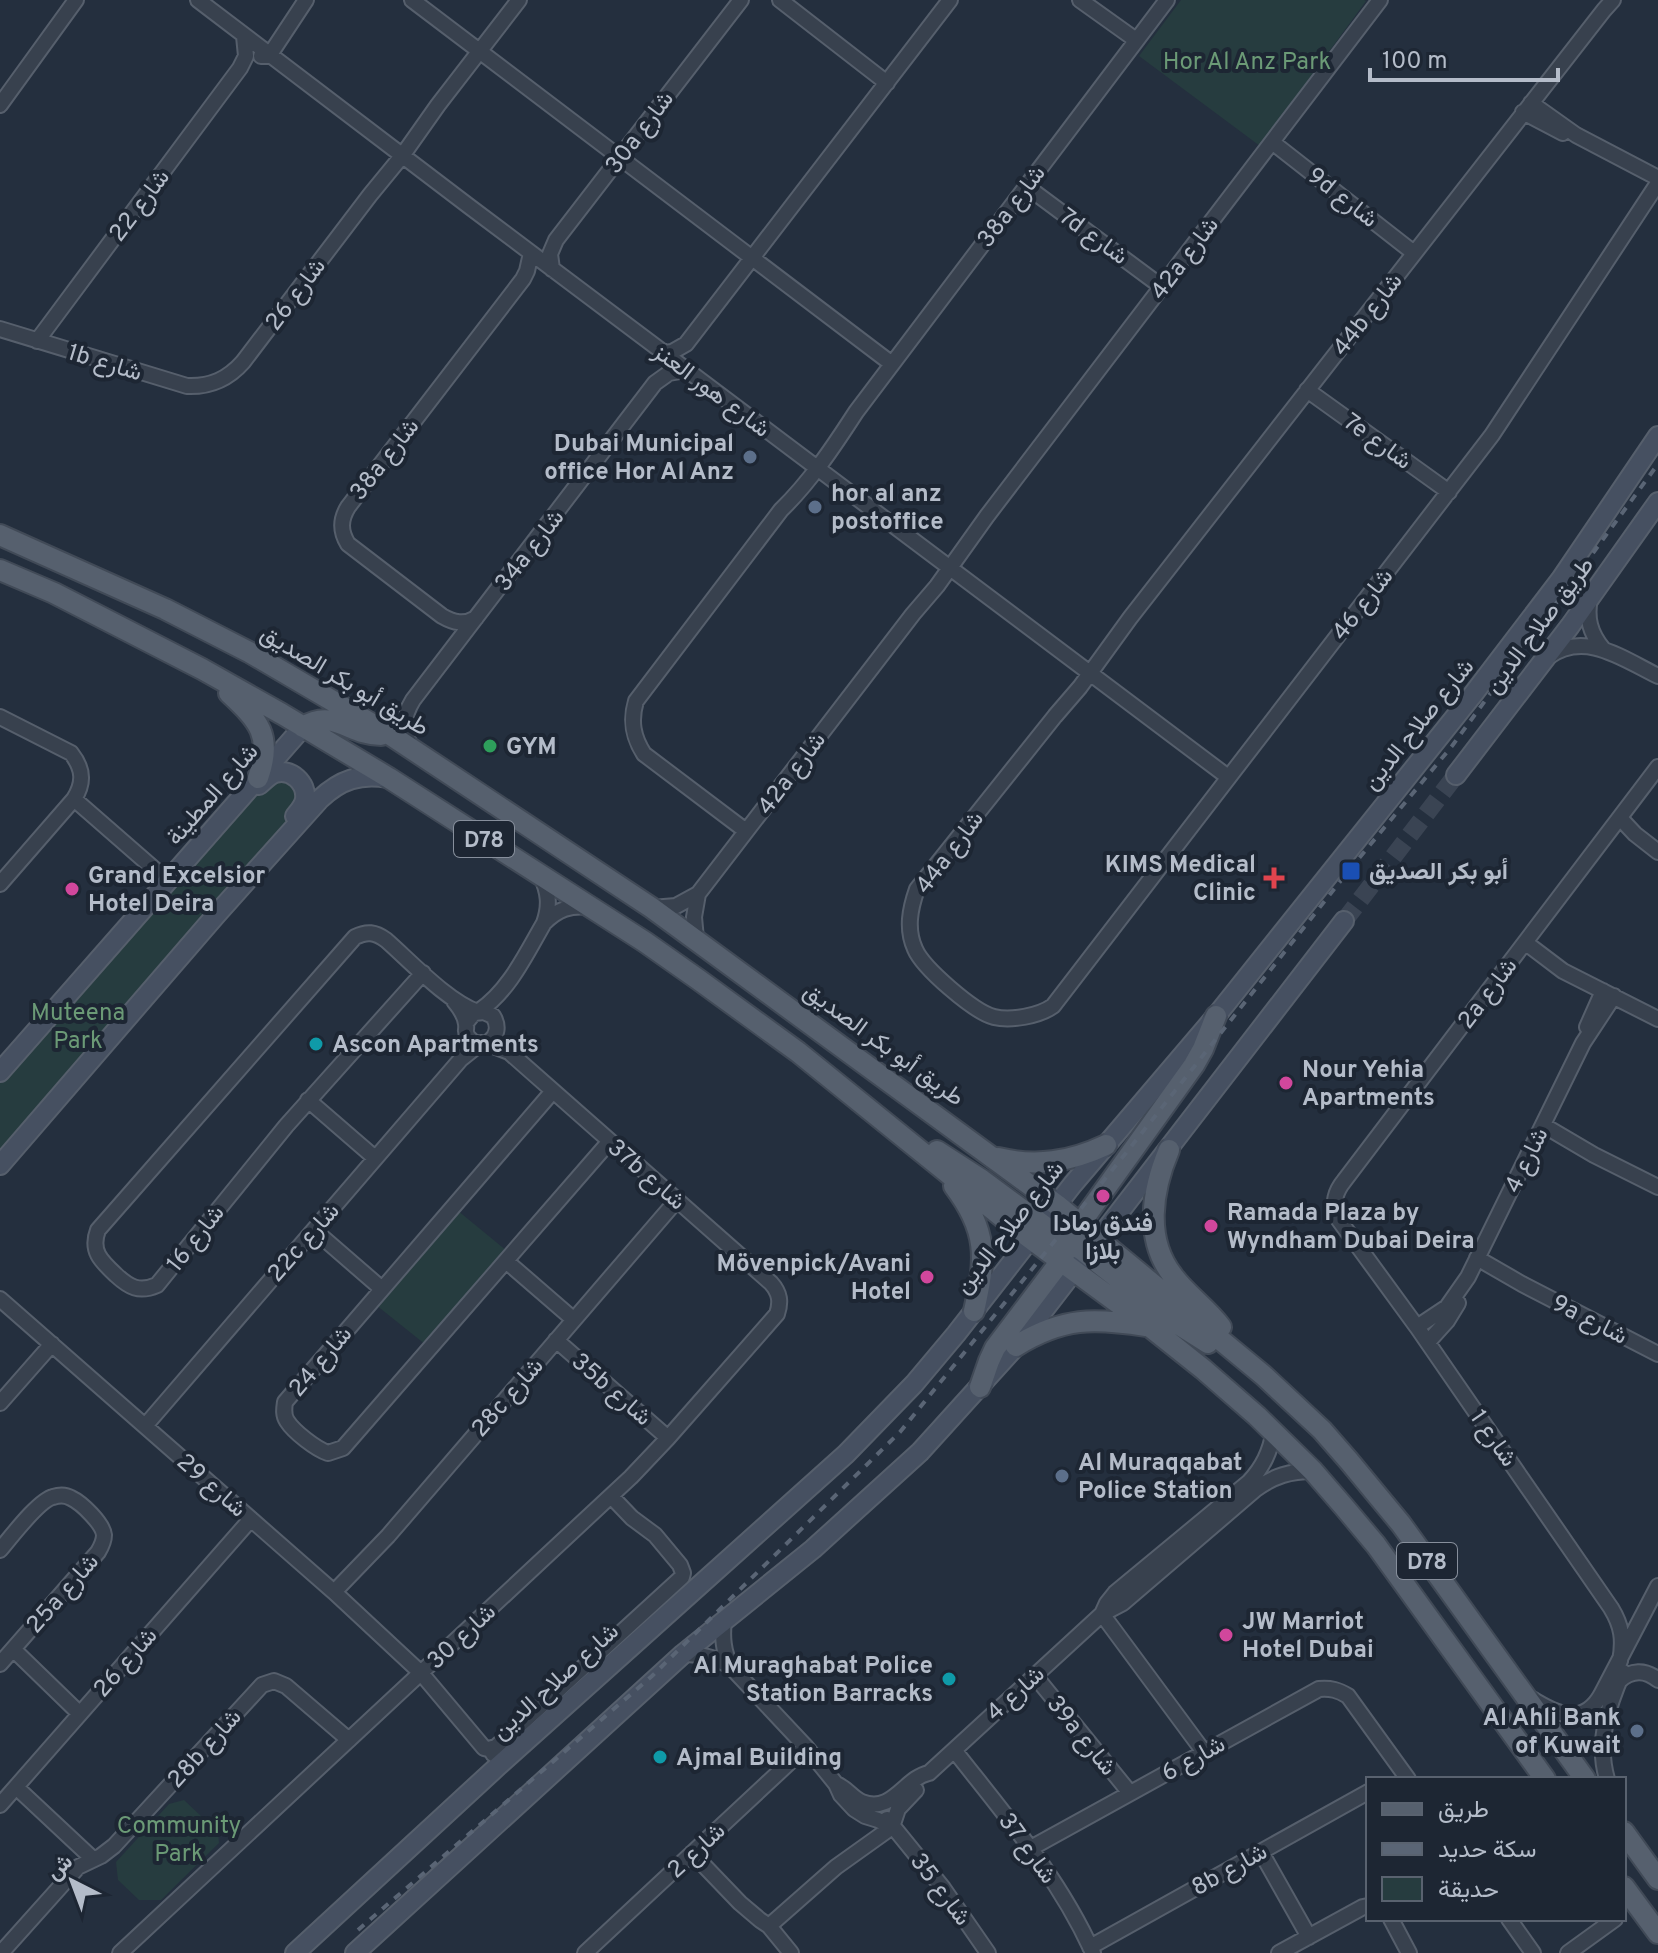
<svg xmlns="http://www.w3.org/2000/svg" width="1658" height="1953" viewBox="0 0 1658 1953" font-family="Overpass,Vazirmatn,sans-serif">
<style>
.green{fill:#263c3f}
.lines{fill:none;stroke-linecap:round;stroke-linejoin:round}
.secondary-tunnel{stroke:#3a4453;stroke-width:18;stroke-dasharray:18 9;stroke-linecap:butt}
.street-casing{stroke:#565f6c;stroke-width:18}
.secondary-casing{stroke:#565f6c;stroke-width:22}
.primary-casing{stroke:#414a57;stroke-width:24}
.street{stroke:#38414e;stroke-width:14}
.secondary{stroke:#465061;stroke-width:18}
.primary{stroke:#56606e;stroke-width:20}
.rail{stroke:#5a6575;stroke-width:4;stroke-dasharray:8 8;stroke-linecap:butt}
.service-dot{fill:#5c6f8a;stroke:#1d2633;stroke-width:3}
.leisure-dot{fill:#2e9e5b;stroke:#1d2633;stroke-width:3}
.transit-dot{fill:#1a4fb4;stroke:#1d2633;stroke-width:3}
.health-dot{fill:#e0444e;stroke:#1d2633;stroke-width:3}
.hotel-dot{fill:#d1479c;stroke:#1d2633;stroke-width:3}
.culture-dot{fill:#0f9aa8;stroke:#1d2633;stroke-width:3}
.labels{text-anchor:middle;stroke-width:8;stroke-linejoin:round;paint-order:stroke}
.shield{fill:#1d2633;stroke:#878f9c;stroke-width:2}
.shield-label{font-size:22px;font-weight:bold;fill:#b4bcc9}
.park-label{font-size:24px;fill:#6b9a76;stroke:#1d2633}
.street-label{font-size:24px;fill:#b4bcc9;stroke:#1d2633}
.poi-label{font-size:24px;font-weight:bold;fill:#b4bcc9;stroke:#1d2633;text-anchor:start}
</style>
<rect width="100%" height="100%" fill="#242f3e"/>
<path class="green" d="M1181,0H1364L1366,1L1260,146L1139,56Z
M276,762L317,790L0,1154V1077Z
M457,1210L507,1251L426,1345L376,1305Z
M184,1800L218,1832L219,1843L161,1900H139L118,1880L116,1862L169,1804Z"/>
<g class="lines">
<path class="secondary-tunnel" d="M1344,921L1456,775"/>
<defs>
<path id="street" d="M198,0L470,207L1228,777
M412,0L892,364
M780,0L887,83
M1080,0L1136,40
M1613,0L1604,10L1130,618L1080,687L1055,716L917,889C910,909 906,929 915,949C923,968 974,1012 994,1017C1011,1021 1039,1016 1053,1006L1492,435L1658,183
M261,56H269L306,0
M1531,103L1576,135L1658,178
M0,105L76,0
M1523,112L1563,133
M1272,142L1414,253
M1026,186L1162,287
M552,269L550,254L556,240L741,0
M0,329L187,386C211,387 228,379 243,362L370,195L402,156L438,105L519,0
M37,341L240,68L246,56L244,36
M664,353L672,352L686,344L950,0
M1307,390L1449,492
M1590,598C1586,618 1590,633 1603,649
M476,618C464,625 454,623 442,616L348,544C340,531 340,520 348,507L523,279L527,271L531,253
M1548,657C1585,630 1623,659 1658,676
M0,717L71,753C83,768 85,782 74,799L0,884
M413,750C402,732 402,718 413,700L655,383L669,373L686,370
M74,799L168,881
M1620,818L1635,834L1658,852
M746,831L644,754C633,737 630,721 636,701L781,510C810,482 834,446 856,412L1167,0
M652,908L676,906L698,894L913,614L937,586L987,516L1380,0
M544,923C558,909 570,905 589,907
M696,939L694,917L698,894
M1526,943L1563,971L1658,1019
M423,973L286,1126L157,1285C139,1293 129,1287 116,1275C101,1261 90,1251 98,1230L355,937C367,931 375,932 386,940C410,961 448,1002 478,1012
M454,1001C459,1007 465,1015 466,1024C467,1031 464,1031 468,1037C481,1054 506,1037 493,1016L484,1012L474,1013L466,1023
M479,1011C509,991 526,954 544,923C550,906 549,893 541,876
M1587,1027L1603,991
M553,1091L285,1402C284,1409 283,1415 287,1421C294,1432 316,1449 328,1453L343,1448L610,1141
M308,1100L375,1158
M1543,1125L1594,1155L1658,1187
M314,1230L382,1289
M1477,1258L1522,1284L1658,1354
M506,1261L573,1319
M0,1299L334,1592L421,1673L484,1748L488,1749L496,1747
M1417,1327L1447,1307L1468,1277L1583,1043L1614,996
M556,1340L668,1438
M1428,1342L1447,1321L1458,1303
M0,1403L52,1344
M145,1426L461,1059L481,1043
M0,1550C11,1537 39,1500 53,1497C59,1495 66,1495 71,1498C82,1503 103,1524 104,1535C104,1542 101,1547 98,1552L0,1664
M334,1592L388,1536L677,1200
M1102,1614L1107,1603L1115,1593L1249,1482C1263,1467 1270,1452 1274,1431
M1102,1614L1204,1752
M724,1619C722,1637 723,1651 731,1667
M13,1649L80,1714
M683,1654C701,1654 716,1657 731,1667L806,1747L836,1784L841,1795L854,1809L865,1816L878,1820L892,1827
M1620,1661C1624,1640 1622,1626 1611,1608L1417,1327L1336,1216C1333,1202 1335,1192 1344,1181L1658,767
M1035,1676L1130,1793
M1619,1681C1631,1670 1645,1669 1658,1680
M1532,1699C1556,1714 1583,1727 1601,1695L1658,1586
M954,1750C1004,1814 1059,1877 1093,1953
M493,1754L496,1747L682,1577L683,1573L680,1565L655,1535L632,1518L611,1496
M1607,1779C1596,1742 1608,1706 1623,1672
M836,1784C847,1788 852,1798 862,1802C893,1814 904,1778 929,1773L1102,1614L1123,1603L1256,1489C1274,1476 1290,1471 1313,1471
M16,1787L93,1859
M0,1805L251,1519
M887,1819L943,1888L988,1953
M1031,1848L1319,1689C1331,1688 1338,1690 1348,1696L1408,1779
M1261,1852L1309,1937
M692,1853L740,1903L760,1920L769,1926L791,1953
M1391,1919L1409,1953
M1509,1919L1533,1953
M769,1926L836,1867L892,1827L898,1809L916,1790
M1090,1947L1368,1792
M1,1953L78,1867L101,1856L114,1846L262,1685L274,1681L286,1686L349,1740
M120,1953L631,1477L668,1438L777,1314C781,1302 780,1293 771,1283L509,1052L486,1043
M585,1953L806,1747
M1279,1953L1363,1907L1368,1906
M1568,1953L1615,1919"/>
<path id="secondary" d="M1456,775L1570,626L1658,502
M259,785C264,781 269,775 275,773C291,768 307,783 305,799C304,806 299,811 295,816
M0,1072L303,727
M0,1165L216,915L320,799C340,780 360,773 388,778
M295,1953L498,1766L846,1454L914,1384L956,1334L1073,1184L1216,1016L1471,697L1561,579L1658,436
M355,1953L683,1654L813,1549L920,1452L1016,1346L1344,921"/>
<path id="primary" d="M0,535L165,609L249,652L389,734L652,908L1057,1205L1263,1375L1322,1430L1349,1461L1401,1524L1585,1779
M0,570L54,593L202,669L282,714L389,778L645,942L699,980L798,1052L1012,1225L1149,1326L1203,1369L1257,1416L1313,1471L1345,1508L1376,1545L1545,1779
M229,693C259,721 273,736 258,778
M303,727C334,708 349,735 381,735
M1169,1150C1152,1190 1144,1239 1173,1276C1187,1295 1207,1308 1221,1327
M937,1151L982,1180L1051,1231L1082,1250L1167,1317L1208,1343
M998,1158C1036,1167 1070,1162 1106,1145
M954,1186C988,1231 986,1258 974,1311
M1016,1346C1063,1317 1094,1318 1146,1326
M980,1387L989,1361L995,1348L1060,1262L1080,1224L1194,1065L1203,1049L1216,1016
M1624,1832L1658,1879
M1624,1887L1658,1933"/>
</defs>
<use href="#street" class="street-casing"/>
<use href="#secondary" class="secondary-casing"/>
<use href="#primary" class="primary-casing"/>
<use href="#street" class="street"/>
<use href="#secondary" class="secondary"/>
<use href="#primary" class="primary"/>
<path class="rail" d="M358,1930L652,1676L900,1432L1126,1153L1350,869L1452,746L1658,464"/>
</g>
<g class="service-dot">
<circle cx="750" cy="457" r="8"/>
<circle cx="815" cy="507" r="8"/>
<circle cx="1062" cy="1476" r="8"/>
<circle cx="1637" cy="1731" r="8"/>
</g>
<circle class="leisure-dot" cx="490" cy="746" r="8"/>
<rect class="transit-dot" x="1341" y="861" width="20" height="20" rx="4"/>
<path class="health-dot" d="M1270 866h8v8h8v8h-8v8h-8v-8h-8v-8h8z"/>
<g class="hotel-dot">
<circle cx="72" cy="889" r="8"/>
<circle cx="1286" cy="1083" r="8"/>
<circle cx="1103" cy="1196" r="8"/>
<circle cx="1211" cy="1226" r="8"/>
<circle cx="927" cy="1277" r="8"/>
<circle cx="1226" cy="1635" r="8"/>
</g>
<g class="culture-dot">
<circle cx="316" cy="1044" r="8"/>
<circle cx="949" cy="1679" r="8"/>
<circle cx="660" cy="1757" r="8"/>
</g>
<g class="labels">
<g class="shield">
<rect x="454" y="821" width="60" height="36" rx="6"/>
<rect x="1397" y="1543" width="60" height="36" rx="6"/>
</g>
<g class="shield-label">
<text x="484" y="847">D78</text>
<text x="1427" y="1569">D78</text>
</g>
<g class="park-label">
<text x="1247" y="69">Hor Al Anz Park</text>
<text x="78" y="1020">Muteena<tspan x="78" dy="28">Park</tspan></text>
<text x="179" y="1833">Community<tspan x="179" dy="28">Park</tspan></text>
</g>
<g class="street-label">
<text transform="translate(639 132) rotate(-53)" y="8">30a شارع</text>
<text transform="translate(1343 197) rotate(38)" y="8">9d شارع</text>
<text transform="translate(139 205) rotate(-53)" y="8">شارع 22</text>
<text transform="translate(1011 206) rotate(-53)" y="8">38a شارع</text>
<text transform="translate(1094 236) rotate(36)" y="8">7d شارع</text>
<text transform="translate(1184 258) rotate(-53)" y="8">42a شارع</text>
<text transform="translate(295 294) rotate(-53)" y="8">شارع 26</text>
<text transform="translate(1367 314) rotate(-52)" y="8">44b شارع</text>
<text transform="translate(105 362) rotate(17)" y="8">1b شارع</text>
<text transform="translate(712 390) rotate(37)" y="8">شارع هور العنز</text>
<text transform="translate(1378 441) rotate(36)" y="8">7e شارع</text>
<text transform="translate(384 459) rotate(-52)" y="8">38a شارع</text>
<text transform="translate(529 550) rotate(-52)" y="8">34a شارع</text>
<text transform="translate(1362 604) rotate(-52)" y="8">شارع 46</text>
<text transform="translate(1539 625) rotate(-53)" y="8">طريق صلاح الدين</text>
<text transform="translate(345 680) rotate(31)" y="8">طريق أبو بكر الصديق</text>
<text transform="translate(1418 724) rotate(-51)" y="8">شارع صلاح الدين</text>
<text transform="translate(791 773) rotate(-53)" y="8">42a شارع</text>
<text transform="translate(212 794) rotate(-49)" y="8">شارع المطينة</text>
<text transform="translate(949 852) rotate(-53)" y="8">44a شارع</text>
<text transform="translate(1487 993) rotate(-53)" y="8">2a شارع</text>
<text transform="translate(884 1044) rotate(36)" y="8">طريق أبو بكر الصديق</text>
<text transform="translate(1526 1160) rotate(-64)" y="8">شارع 4</text>
<text transform="translate(647 1174) rotate(41)" y="8">37b شارع</text>
<text transform="translate(1009 1227) rotate(-52)" y="8">شارع صلاح الدين</text>
<text transform="translate(195 1238) rotate(-52)" y="8">شارع 16</text>
<text transform="translate(303 1242) rotate(-49)" y="8">22c شارع</text>
<text transform="translate(1590 1319) rotate(27)" y="8">9a شارع</text>
<text transform="translate(320 1361) rotate(-50)" y="8">شارع 24</text>
<text transform="translate(612 1389) rotate(41)" y="8">35b شارع</text>
<text transform="translate(507 1397) rotate(-49)" y="8">28c شارع</text>
<text transform="translate(1494 1438) rotate(55)" y="8">شارع 1</text>
<text transform="translate(212 1485) rotate(41)" y="8">شارع 29</text>
<text transform="translate(62 1593) rotate(-49)" y="8">25a شارع</text>
<text transform="translate(461 1636) rotate(-43)" y="8">شارع 30</text>
<text transform="translate(125 1662) rotate(-49)" y="8">شارع 26</text>
<text transform="translate(555 1681) rotate(-42)" y="8">شارع صلاح الدين</text>
<text transform="translate(1015 1693) rotate(-42)" y="8">شارع 4</text>
<text transform="translate(1082 1735) rotate(51)" y="8">39a شارع</text>
<text transform="translate(204 1748) rotate(-48)" y="8">28b شارع</text>
<text transform="translate(1193 1758) rotate(-29)" y="8">شارع 6</text>
<text transform="translate(1028 1848) rotate(54)" y="8">شارع 37</text>
<text transform="translate(696 1850) rotate(-43)" y="8">شارع 2</text>
<text transform="translate(1229 1869) rotate(-29)" y="8">8b شارع</text>
<text transform="translate(941 1889) rotate(53)" y="8">شارع 35</text>
</g>
<g class="poi-label">
<text x="734" y="451" text-anchor="end">Dubai Municipal<tspan x="734" dy="28">office Hor Al Anz</tspan></text>
<text x="831" y="501">hor al anz<tspan x="831" dy="28">postoffice</tspan></text>
<text x="506" y="754">GYM</text>
<text x="1256" y="872" text-anchor="end">KIMS Medical<tspan x="1256" dy="28">Clinic</tspan></text>
<text x="1369" y="879">أبو بكر الصديق</text>
<text x="88" y="883">Grand Excelsior<tspan x="88" dy="28">Hotel Deira</tspan></text>
<text x="332" y="1052">Ascon Apartments</text>
<text x="1302" y="1077">Nour Yehia<tspan x="1302" dy="28">Apartments</tspan></text>
<text x="1227" y="1220">Ramada Plaza by<tspan x="1227" dy="28">Wyndham Dubai Deira</tspan></text>
<text x="1103" y="1231" text-anchor="middle">فندق رمادا<tspan x="1103" dy="28">بلازا</tspan></text>
<text x="911" y="1271" text-anchor="end">Mövenpick/Avani<tspan x="911" dy="28">Hotel</tspan></text>
<text x="1078" y="1470">Al Muraqqabat<tspan x="1078" dy="28">Police Station</tspan></text>
<text x="1242" y="1629">JW Marriot<tspan x="1242" dy="28">Hotel Dubai</tspan></text>
<text x="933" y="1673" text-anchor="end">Al Muraghabat Police<tspan x="933" dy="28">Station Barracks</tspan></text>
<text x="1621" y="1725" text-anchor="end">Al Ahli Bank<tspan x="1621" dy="28">of Kuwait</tspan></text>
<text x="676" y="1765">Ajmal Building</text>
</g>
</g>
<rect x="1366" y="1777" width="260" height="144" fill="#1d2633" stroke="#59626f" stroke-width="2"/>
<rect x="1382" y="1803" width="40" height="12" fill="#56606e" stroke="#59626f" stroke-width="2"/>
<text x="1438" y="1817" font-size="24" fill="#b4bcc9">طريق</text>
<rect x="1382" y="1843" width="40" height="12" fill="#5a6575" stroke="#59626f" stroke-width="2"/>
<text x="1438" y="1857" font-size="24" fill="#b4bcc9">سكة حديد</text>
<rect x="1382" y="1877" width="40" height="24" fill="#263c3f" stroke="#59626f" stroke-width="2"/>
<text x="1438" y="1897" font-size="24" fill="#b4bcc9">حديقة</text>
<g transform="translate(72 1881) rotate(318)" stroke="#1d2633" stroke-width="6" paint-order="stroke">
<path d="M0-6L14 30L0 20L-14 30Z" fill="#b4bcc9"/>
<text y="-12" font-size="22" font-weight="bold" text-anchor="middle" fill="#b4bcc9">ش</text>
</g>
<path d="M1370 68v12h188v-12" fill="none" stroke="#b4bcc9" stroke-width="4"/>
<text x="1382" y="68" font-size="24" fill="#b4bcc9" stroke="#1d2633" stroke-width="6" paint-order="stroke">100 m</text>
</svg>
